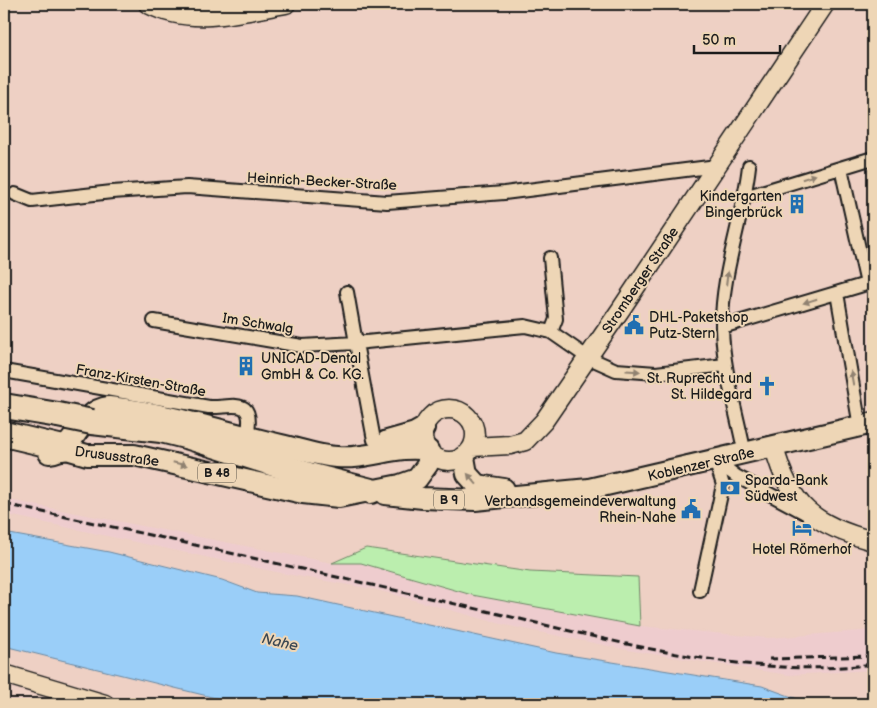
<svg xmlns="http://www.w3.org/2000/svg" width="877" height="708" viewBox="0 0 877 708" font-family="'Balsamiq Sans',sans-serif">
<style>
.built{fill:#eeccce}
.green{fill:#bbeeae;stroke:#6c8565}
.water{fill:#9acef8;stroke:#6887a0}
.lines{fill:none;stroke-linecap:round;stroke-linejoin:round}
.street-casing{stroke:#1c1c1c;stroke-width:16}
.secondary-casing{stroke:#1c1c1c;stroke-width:21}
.primary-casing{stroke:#1c1c1c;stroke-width:24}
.highway-casing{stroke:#1c1c1c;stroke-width:28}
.street{stroke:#eed6b6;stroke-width:12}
.secondary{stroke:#eed6b6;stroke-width:18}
.primary{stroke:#eed6b6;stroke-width:20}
.highway{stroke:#eed6b6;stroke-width:24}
.rail{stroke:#1c1c1c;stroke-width:3;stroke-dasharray:8 4;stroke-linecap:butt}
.highway-bridge-casing{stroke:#1c1c1c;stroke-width:28;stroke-linecap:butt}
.highway-bridge{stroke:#eed6b6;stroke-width:24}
.oneway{fill:#908271}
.labels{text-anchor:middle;stroke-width:4;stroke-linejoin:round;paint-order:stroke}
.shield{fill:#eed6b6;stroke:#5b544a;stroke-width:1}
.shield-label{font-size:12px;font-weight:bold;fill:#1c1c1c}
.street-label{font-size:14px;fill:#1c1c1c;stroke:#eed6b6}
.poi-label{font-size:14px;fill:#1c1c1c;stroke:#eed6b6;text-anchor:end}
.water-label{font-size:15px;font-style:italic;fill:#3c4853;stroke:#eed6b6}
</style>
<rect width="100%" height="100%" fill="#eed0c4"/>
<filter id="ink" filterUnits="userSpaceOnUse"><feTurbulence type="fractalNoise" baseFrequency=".02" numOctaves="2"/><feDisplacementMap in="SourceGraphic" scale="10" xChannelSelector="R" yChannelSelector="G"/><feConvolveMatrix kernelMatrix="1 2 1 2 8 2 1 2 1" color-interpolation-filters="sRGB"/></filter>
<g filter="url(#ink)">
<path class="built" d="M4,499L332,563H361L472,595L640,626L768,638L873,630V670L789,675L633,651L505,625L377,590L286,574L4,514Z"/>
<path class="green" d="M366,548L530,572L638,577L640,626L472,595L361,563H332Z"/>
<path class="water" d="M4,533L109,552L222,580L257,593L297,596L556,653L762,686L811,704H240L4,646Z"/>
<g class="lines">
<defs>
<path id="street" d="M841,168L867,284
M15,194L32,201L112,192L187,187L387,202L504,193L717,166
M745,197L873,158
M550,258L556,319L551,332
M347,292L356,343
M837,293L860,427
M154,321L302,346L356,343L358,340
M722,327L873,282
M4,371L209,407C233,408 256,395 247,437
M374,440L356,343L525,326L551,332L587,357L616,370L656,373L725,365
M743,445C735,406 723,368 722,328C721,273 743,220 749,166
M715,460L736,476L807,514
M700,591L723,485L715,460"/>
<path id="secondary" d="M148,4C192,27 240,12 286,4
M423 435a26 26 0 1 1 52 0a26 26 0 1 1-52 0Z
M472,447L510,445L525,441L544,421L621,309L825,4
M774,447C790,507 814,525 873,541
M4,674L105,704"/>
<path id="primary" d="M387,441L415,433L424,428
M49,453C79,450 77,411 109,407C168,413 224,432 281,445C299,449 319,456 337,457C369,460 397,444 428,450V464L417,479L400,485L339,497L303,493L134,455H87L63,448
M464,457L467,474L477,485L504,489
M385,494L423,498L475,500L589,489L873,423"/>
<path id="highway" d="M4,406L58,415
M92,422L161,430L189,437L312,476L371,491
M4,434L63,448"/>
</defs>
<use href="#street" class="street-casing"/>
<use href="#secondary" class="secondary-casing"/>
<use href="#primary" class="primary-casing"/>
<use href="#highway" class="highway-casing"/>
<use href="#street" class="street"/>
<use href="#secondary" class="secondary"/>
<use href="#primary" class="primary"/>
<use href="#highway" class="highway"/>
<path class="rail" d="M4,504C164,537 323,574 482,610C603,638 750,681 873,664
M769,659L873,656"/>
<defs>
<path id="highway-bridge" d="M58,415L92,422"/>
</defs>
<use href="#highway-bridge" class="highway-bridge-casing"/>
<use href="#highway-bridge" class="highway-bridge"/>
</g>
<defs><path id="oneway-solid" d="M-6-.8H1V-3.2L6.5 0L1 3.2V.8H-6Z" transform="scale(1.25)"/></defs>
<g class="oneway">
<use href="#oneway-solid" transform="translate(809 177) rotate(-17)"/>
<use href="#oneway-solid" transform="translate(727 278) rotate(-83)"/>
<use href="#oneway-solid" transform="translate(810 301) rotate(163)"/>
<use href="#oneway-solid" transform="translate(633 371) rotate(4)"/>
<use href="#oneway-solid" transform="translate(852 378) rotate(-100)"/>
<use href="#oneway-solid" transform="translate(180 464) rotate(13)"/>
<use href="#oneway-solid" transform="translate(472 479) rotate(-131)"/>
</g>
</g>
<defs>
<symbol id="building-bare" viewBox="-9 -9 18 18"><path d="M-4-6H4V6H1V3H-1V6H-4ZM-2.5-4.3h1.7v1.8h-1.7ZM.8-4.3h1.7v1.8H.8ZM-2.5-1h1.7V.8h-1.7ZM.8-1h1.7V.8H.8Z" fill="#1f6fb2" stroke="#eed6b6" stroke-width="2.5" paint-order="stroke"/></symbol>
<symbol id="civic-bare" viewBox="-9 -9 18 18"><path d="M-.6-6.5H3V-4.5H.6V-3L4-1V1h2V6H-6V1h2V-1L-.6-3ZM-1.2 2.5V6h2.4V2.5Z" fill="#1f6fb2" stroke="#eed6b6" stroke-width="2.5" paint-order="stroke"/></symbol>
<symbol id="church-bare" viewBox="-9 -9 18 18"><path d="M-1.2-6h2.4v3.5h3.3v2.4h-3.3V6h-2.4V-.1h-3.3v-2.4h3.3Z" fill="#1f6fb2" stroke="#eed6b6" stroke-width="2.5" paint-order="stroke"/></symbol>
<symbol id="bank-bare" viewBox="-9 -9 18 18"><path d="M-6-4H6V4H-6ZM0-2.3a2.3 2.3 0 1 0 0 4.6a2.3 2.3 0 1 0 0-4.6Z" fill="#1f6fb2" stroke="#eed6b6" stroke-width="2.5" paint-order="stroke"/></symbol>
<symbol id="hotel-bare" viewBox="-9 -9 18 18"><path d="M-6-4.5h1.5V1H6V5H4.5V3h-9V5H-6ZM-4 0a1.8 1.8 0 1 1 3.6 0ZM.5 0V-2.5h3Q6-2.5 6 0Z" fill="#1f6fb2" stroke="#eed6b6" stroke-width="2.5" paint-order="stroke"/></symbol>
</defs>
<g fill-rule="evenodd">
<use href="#building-bare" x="783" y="190" width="28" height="28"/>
<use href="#civic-bare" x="620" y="311" width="28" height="28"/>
<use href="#building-bare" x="232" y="352" width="28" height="28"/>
<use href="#church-bare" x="753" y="372" width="28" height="28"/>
<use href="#bank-bare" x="716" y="474" width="28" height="28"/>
<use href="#civic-bare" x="677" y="495" width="28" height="28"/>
<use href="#hotel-bare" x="788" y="514" width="28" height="28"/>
</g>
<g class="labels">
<g class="shield">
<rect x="198" y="463.5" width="38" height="19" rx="4"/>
<rect x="434" y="490.5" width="30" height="19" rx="4"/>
</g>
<g class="shield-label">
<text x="217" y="477">B 48</text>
<text x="449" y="504">B 9</text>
</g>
<g class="street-label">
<text transform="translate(322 181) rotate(3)" y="5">Heinrich-Becker-Straße</text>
<text transform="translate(640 280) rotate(-56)" y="5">Stromberger Straße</text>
<text transform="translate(258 323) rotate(9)" y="5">Im Schwalg</text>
<text transform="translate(141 380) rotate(10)" y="5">Franz-Kirsten-Straße</text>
<text transform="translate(117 456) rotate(7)" y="5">Drususstraße</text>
<text transform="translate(701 464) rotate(-13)" y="5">Koblenzer Straße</text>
</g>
<g class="poi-label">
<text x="782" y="201">Kindergarten<tspan x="782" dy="16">Bingerbrück</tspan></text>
<text x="649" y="322" text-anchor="start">DHL-Paketshop<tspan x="649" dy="16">Putz-Stern</tspan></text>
<text x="261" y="363" text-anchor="start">UNICAD-Dental<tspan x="261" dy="16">GmbH &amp; Co. KG.</tspan></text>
<text x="752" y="383">St. Ruprecht und<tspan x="752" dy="16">St. Hildegard</tspan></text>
<text x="745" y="485" text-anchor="start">Sparda-Bank<tspan x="745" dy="16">Südwest</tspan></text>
<text x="676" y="506">Verbandsgemeindeverwaltung<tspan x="676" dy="16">Rhein-Nahe</tspan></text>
<text x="802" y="554" text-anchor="middle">Hotel Römerhof</text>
</g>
<g class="water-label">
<text transform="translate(280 642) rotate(13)" y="5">Nahe</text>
</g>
</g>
<rect width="877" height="708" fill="none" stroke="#eed6b6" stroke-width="20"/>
<rect x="10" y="10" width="857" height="688" fill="none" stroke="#1c1c1c" stroke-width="2" filter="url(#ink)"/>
<path d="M694 45v8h86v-8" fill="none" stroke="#1c1c1c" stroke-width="2.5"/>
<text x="702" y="45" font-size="15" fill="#1c1c1c" stroke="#eed6b6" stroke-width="4" paint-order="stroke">50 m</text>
</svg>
